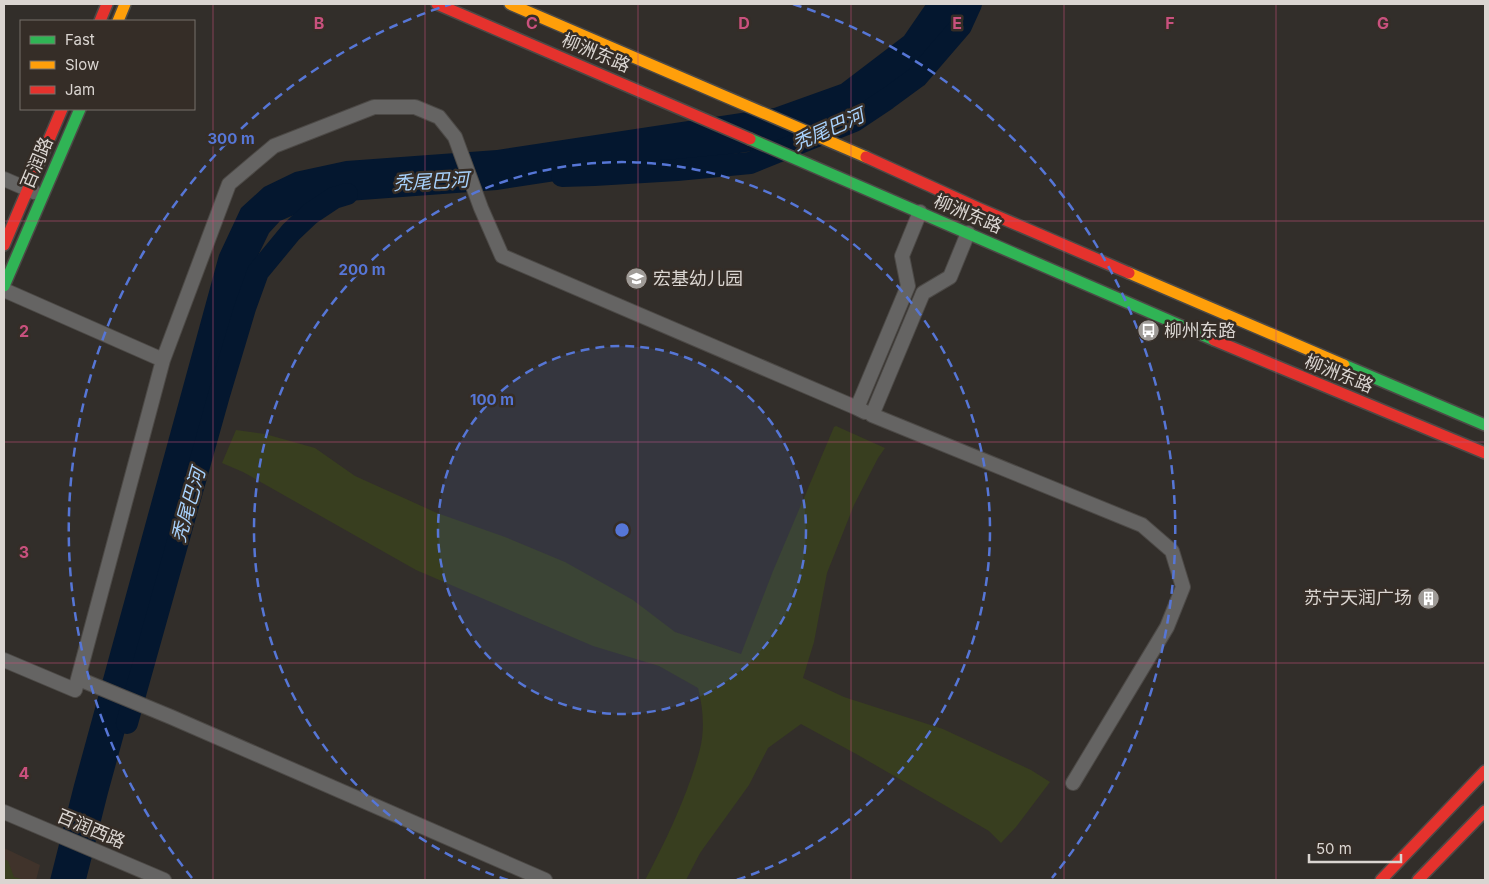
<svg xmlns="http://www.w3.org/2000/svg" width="1489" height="884" viewBox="0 0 1489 884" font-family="Inter,'Noto Sans SC',sans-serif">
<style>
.built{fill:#40332b}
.green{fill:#383e1f}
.water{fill:#04172f}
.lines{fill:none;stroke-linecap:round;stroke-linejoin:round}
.river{stroke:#04172f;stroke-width:22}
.street-casing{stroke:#4c4946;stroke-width:16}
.fast-casing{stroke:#4c4946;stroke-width:14}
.slow-casing{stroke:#4c4946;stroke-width:14}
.jam-casing{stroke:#4c4946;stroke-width:14}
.street{stroke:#656463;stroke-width:14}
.fast{stroke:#30b455;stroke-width:11}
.slow{stroke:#ff9f0a;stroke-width:11}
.jam{stroke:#e5322d;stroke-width:11}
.grid{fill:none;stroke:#c9517e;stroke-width:1;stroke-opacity:0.55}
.ring{fill:none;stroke:#5676d6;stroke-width:2.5;stroke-dasharray:9 6}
.labels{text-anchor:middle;stroke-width:5;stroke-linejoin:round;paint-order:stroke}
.street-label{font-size:18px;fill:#dad5d1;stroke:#352d27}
.poi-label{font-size:18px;fill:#dad5d1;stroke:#352d27;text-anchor:start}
.water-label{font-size:19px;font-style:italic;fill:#a8d2fd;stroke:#352d27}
.grid-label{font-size:16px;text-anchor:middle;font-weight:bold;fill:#c9517e;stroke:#352d27;stroke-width:5;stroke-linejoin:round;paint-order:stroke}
.centre{fill:#5676d6;stroke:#352d27;stroke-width:2.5}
.ring-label{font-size:15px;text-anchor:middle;font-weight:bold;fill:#5676d6;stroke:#352d27;stroke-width:5;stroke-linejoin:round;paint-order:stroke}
</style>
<rect width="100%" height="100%" fill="#322e2a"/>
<path class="built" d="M4,848L40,865L36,880H4Z"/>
<path class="green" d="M836,426L885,448L878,458L854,505L827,573L814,642L803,678L844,697L943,729L1031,770L1050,782L1016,827L1001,843L989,831L858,755L801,724L768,748L749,785L700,853L686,880H645C666,841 689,792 700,749C705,729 703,707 698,688L659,666L593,646L416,570L243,472L222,463L236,430L265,434L315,448L355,476L437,513L505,537L565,562L633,600L675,632L741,654L773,571L834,427Z
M4,859L8,861L14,877L25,880H4Z"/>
<path class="water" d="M926,4H964L956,24L927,64L853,121L778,147L497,190L348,201L303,211L280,221L269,233L252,268L108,793L86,880H50L74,785L219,255L241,208L264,187L295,172L346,161L497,150L774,108L841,84L904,36Z"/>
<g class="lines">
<path class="river" d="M562,176L594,175L677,170L750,163L854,121L887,99L917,77L961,26L971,4
M127,723L219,395L245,308L258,272L291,232L310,214L334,198L347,194"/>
<defs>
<path id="street" d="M4,179L34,192
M968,233L950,277L923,293L872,415L1142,525L1172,551L1183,587L1167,627L1073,783
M4,290L163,360L229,184L274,146L374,107H415L439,117L455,137L481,208L502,256L857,408
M865,412L857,408L908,286L902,256L920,212
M4,660L75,690L163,360
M79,679L171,717L545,880
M4,812L164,880"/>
<path id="fast" d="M750,139L1214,340
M4,286L80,109
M1344,365L1485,425"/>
<path id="slow" d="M510,4L866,157
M118,21L125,4
M1129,273L1344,365"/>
<path id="jam" d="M437,4L750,139
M100,21L107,4
M866,157L978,208L1129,273
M4,245L62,109
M1214,340L1485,453
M1381,880L1485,771
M1418,880L1485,811"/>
</defs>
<use href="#street" class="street-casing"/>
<use href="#fast" class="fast-casing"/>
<use href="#slow" class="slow-casing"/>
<use href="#jam" class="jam-casing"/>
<use href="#street" class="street"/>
<use href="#fast" class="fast"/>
<use href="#slow" class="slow"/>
<use href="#jam" class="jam"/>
</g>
<path class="grid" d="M213,4V880M425,4V880M638,4V880M851,4V880M1064,4V880M1276,4V880M4,221H1485M4,442H1485M4,663H1485"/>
<circle cx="622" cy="530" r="184" fill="#5676d6" fill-opacity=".12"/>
<g class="ring">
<circle cx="622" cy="530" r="184"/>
<path d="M508 880A368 368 0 1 1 736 880"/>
<path d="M192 878A553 553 0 0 1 451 4M793 4A553 553 0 0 1 1052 878"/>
</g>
<defs>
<symbol id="school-disc" viewBox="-11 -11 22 22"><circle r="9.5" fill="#9f9b97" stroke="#352d27"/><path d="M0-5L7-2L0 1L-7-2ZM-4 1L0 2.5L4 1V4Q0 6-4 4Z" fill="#fff"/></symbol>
<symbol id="bus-disc" viewBox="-11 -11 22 22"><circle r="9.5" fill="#9f9b97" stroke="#352d27"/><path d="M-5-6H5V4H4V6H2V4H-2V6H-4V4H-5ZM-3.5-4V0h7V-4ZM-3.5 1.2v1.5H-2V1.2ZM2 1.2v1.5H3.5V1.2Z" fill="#fff"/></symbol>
<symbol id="building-disc" viewBox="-11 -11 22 22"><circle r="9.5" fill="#9f9b97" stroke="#352d27"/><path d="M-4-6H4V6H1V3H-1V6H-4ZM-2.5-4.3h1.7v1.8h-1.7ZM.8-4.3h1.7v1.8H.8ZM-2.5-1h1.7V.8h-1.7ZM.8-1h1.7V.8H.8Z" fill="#fff"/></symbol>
</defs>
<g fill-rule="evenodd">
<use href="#school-disc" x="624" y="266" width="25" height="25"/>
<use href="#bus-disc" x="1136" y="318" width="25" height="25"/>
<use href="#building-disc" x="1416" y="586" width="25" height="25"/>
</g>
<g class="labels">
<g class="street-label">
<text transform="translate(596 53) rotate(23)" y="6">柳洲东路</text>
<text transform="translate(37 163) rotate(-67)" y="6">百润路</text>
<text transform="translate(968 214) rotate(23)" y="6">柳洲东路</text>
<text transform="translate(1339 374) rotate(22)" y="6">柳洲东路</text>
<text transform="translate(91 829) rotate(23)" y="6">百润西路</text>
</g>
<g class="poi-label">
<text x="653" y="285">宏基幼儿园</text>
<text x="1164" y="337">柳州东路</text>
<text x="1412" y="604" text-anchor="end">苏宁天润广场</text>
</g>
<g class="water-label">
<text transform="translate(828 129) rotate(-24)" y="7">秃尾巴河</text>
<text transform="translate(431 181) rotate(-3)" y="7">秃尾巴河</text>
<text transform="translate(188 505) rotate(-74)" y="7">秃尾巴河</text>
</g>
</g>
<g class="grid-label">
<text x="319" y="29">B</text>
<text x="532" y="29">C</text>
<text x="744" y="29">D</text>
<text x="957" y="29">E</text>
<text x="1170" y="29">F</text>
<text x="1383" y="29">G</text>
<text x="24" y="337">2</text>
<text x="24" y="558">3</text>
<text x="24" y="779">4</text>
</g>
<circle cx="622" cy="530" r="8" class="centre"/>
<g class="ring-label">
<text x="231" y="144">300 m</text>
<text x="362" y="275">200 m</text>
<text x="492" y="405">100 m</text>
</g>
<rect width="1489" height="884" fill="none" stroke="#dad5d1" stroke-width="10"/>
<rect x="20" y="20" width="175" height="90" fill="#352d27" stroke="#77706b"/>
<rect x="30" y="36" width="25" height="8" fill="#30b455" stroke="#77706b"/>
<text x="65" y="45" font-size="15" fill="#dad5d1">Fast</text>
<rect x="30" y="61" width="25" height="8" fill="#ff9f0a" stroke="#77706b"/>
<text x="65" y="70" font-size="15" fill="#dad5d1">Slow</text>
<rect x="30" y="86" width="25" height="8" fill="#e5322d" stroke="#77706b"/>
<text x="65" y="95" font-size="15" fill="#dad5d1">Jam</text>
<path d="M1309 854v8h92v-8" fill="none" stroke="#dad5d1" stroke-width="2.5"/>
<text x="1316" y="854" font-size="15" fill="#dad5d1" stroke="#352d27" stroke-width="4" paint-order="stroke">50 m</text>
</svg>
